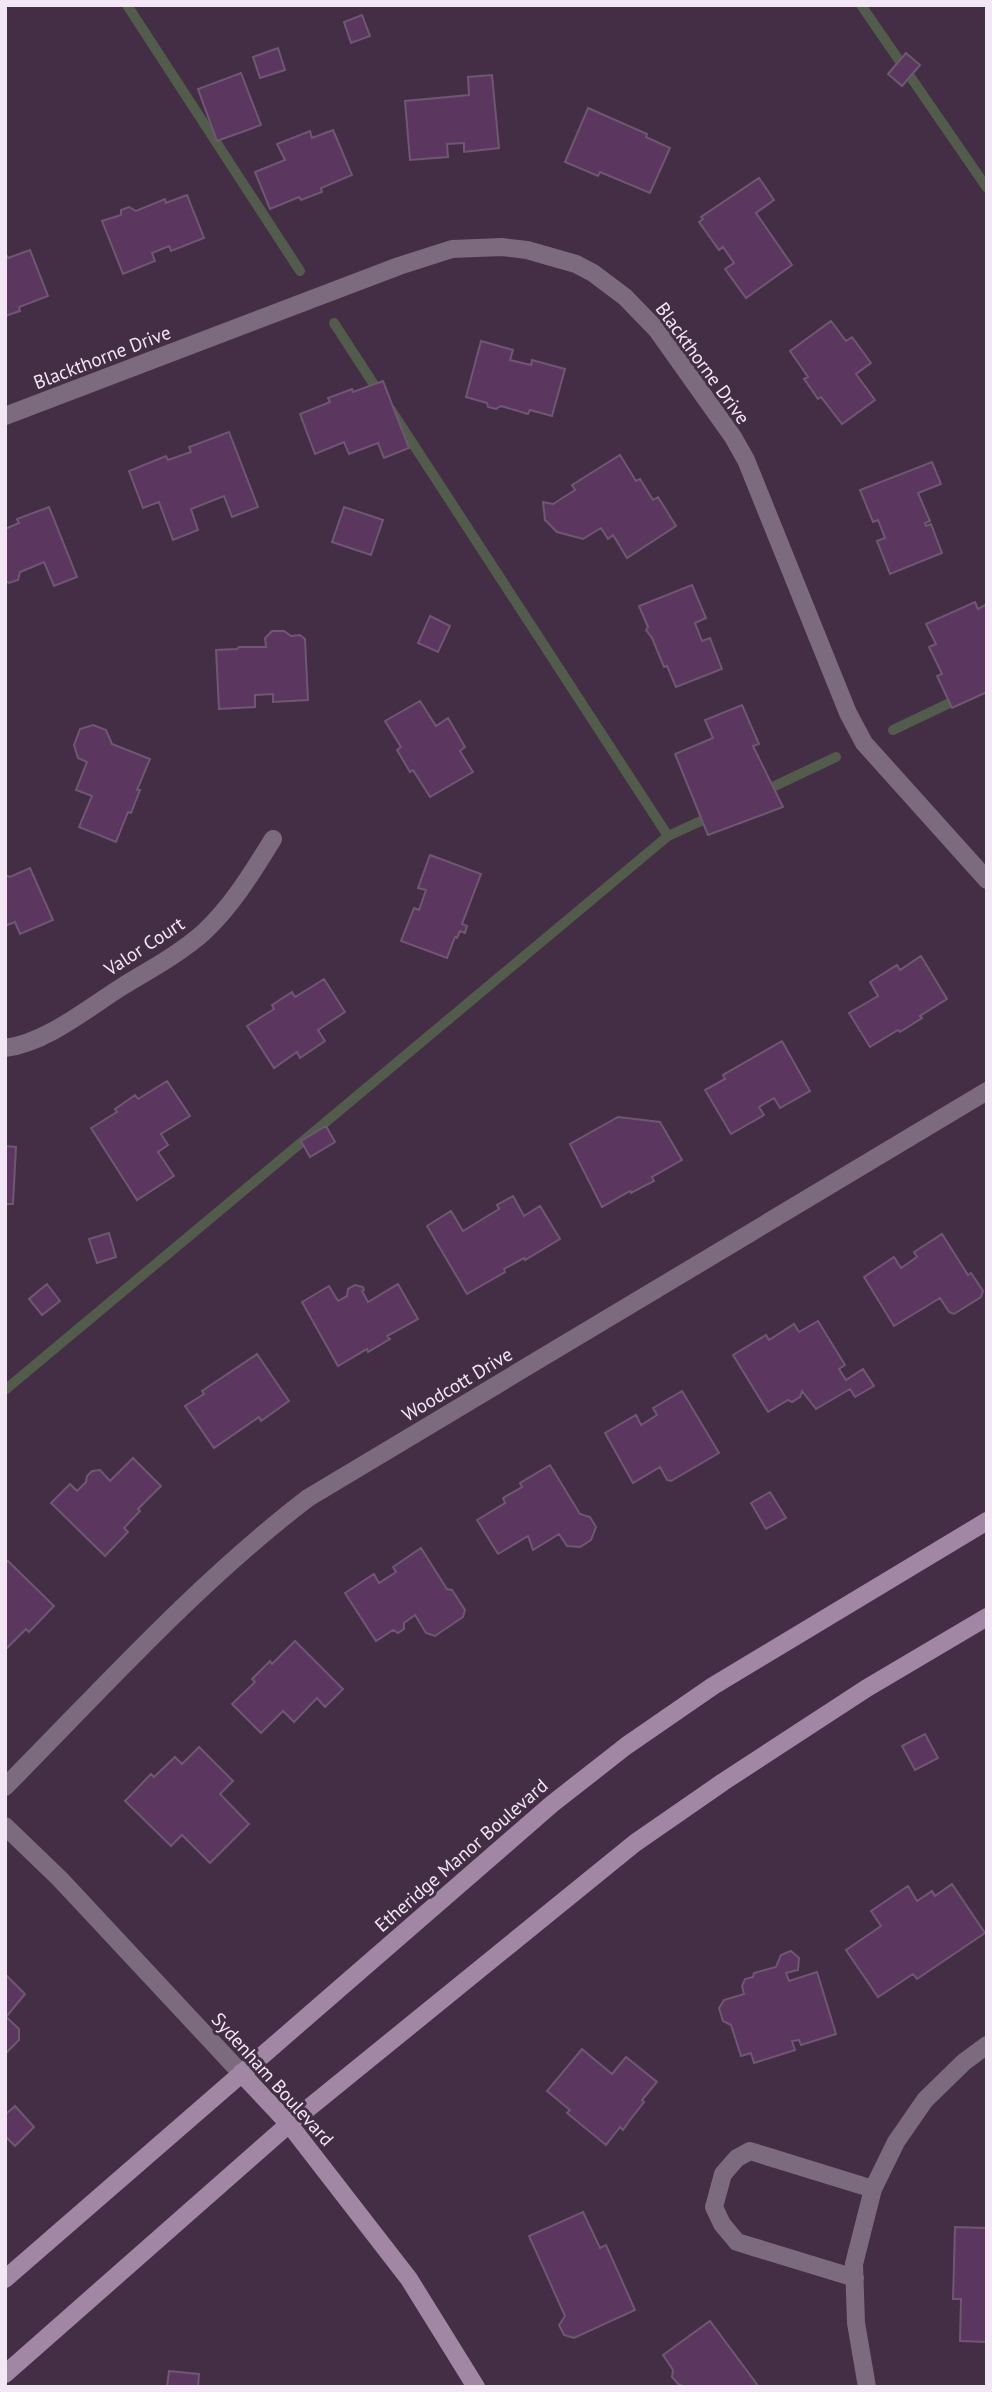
<svg xmlns="http://www.w3.org/2000/svg" width="992" height="2392" viewBox="0 0 992 2392" font-family="'PT Sans',sans-serif">
<style>
.lines{fill:none;stroke-linecap:round;stroke-linejoin:round}
.stream{stroke:#515c4a;stroke-width:10}
.building{fill:#5b3760;stroke:#6e5871;stroke-width:2}
.street{stroke:#7c6a7e;stroke-width:18}
.secondary{stroke:#a287a5;stroke-width:18}
.labels{text-anchor:middle;stroke-width:6;stroke-linejoin:round;paint-order:stroke}
.street-label{font-size:19px;fill:#f3e6f5;stroke:#432e45}
</style>
<rect width="100%" height="100%" fill="#432e45"/>
<g class="lines">
<path class="stream" d="M127,5L300,271
M861,5L987,188
M334,323L380,394
M391,410L668,836
M893,730L960,698
M760,793L836,757
M5,1390L668,836L714,815"/>
</g>
<path class="building" d="M362,15L370,36L351,43L344,22Z
M278,48L285,70L260,78L253,57Z
M906,53L920,65L902,86L888,74Z
M241,73L261,125L217,141L198,89Z
M492,75L499,148L464,152V143L447,144L448,157L410,160L405,101L469,95L468,77Z
M588,108L647,134L646,137L670,148L650,193L600,172L598,176L565,162Z
M333,130L352,175L321,188L322,192L301,200L299,197L270,209L255,172L285,160L277,144L310,131L312,138Z
M759,178L774,200L756,213L792,265L746,298L725,269L734,263L723,247L719,250L699,222L703,219L701,217Z
M187,195L204,238L171,251L169,246L152,253L155,261L123,274L102,221L121,215V210L129,207L136,211L165,199L166,203Z
M30,250L48,296L19,307L20,311L5,316V252L8,258Z
M831,321L846,341L852,337L871,363L856,374L875,400L842,424L821,397L818,399L804,379L808,377L790,351Z
M481,341L513,350L510,360L531,365L532,360L565,369L552,416L530,410L528,414L501,406L496,409L488,407L487,403L466,397Z
M383,381L409,448L384,458L378,443L349,454L344,442L315,454L300,414L330,402L328,398L352,389L353,392Z
M229,432L258,507L232,517L224,496L191,509L198,530L173,540L159,502L143,508L129,471L166,456L168,460L191,452L189,447Z
M620,455L636,481L640,479L653,500L658,497L676,526L627,558L613,535L608,539L601,528L583,539L557,532L545,520L543,502L553,504L575,490L572,485Z
M932,462L941,484L918,493L930,521L925,523L926,526L931,524L942,553L890,574L877,541L885,538L878,520L873,522L860,490Z
M49,507L77,577L54,586L44,562L20,572L18,580L9,583L5,581V529L19,523L17,519Z
M344,507L383,520L371,555L332,542Z
M692,585L706,618L695,623L702,641L710,638L722,669L676,687L667,666L664,667L652,638L646,630L648,627L639,606Z
M975,602L978,609L987,604V692L952,708L937,676L942,674L929,647L936,644L926,624Z
M430,616L450,626L438,652L418,643Z
M272,631H284L291,636L300,635L305,639L308,700L273,702V694L255,695V707L219,709L216,650L237,649L239,647H266L265,638Z
M420,701L436,726L448,718L465,747L460,751L473,772L430,797L413,770L410,772L397,750L401,747L385,721Z
M742,705L759,744L753,746L783,807L708,835L675,754L713,738L705,720Z
M93,725L106,730L112,744L150,759L137,790H140L131,813L128,812L116,842L79,827L92,796L76,790L87,762L78,758L74,745L80,729Z
M430,855L481,874L462,924L467,926L465,933L460,931L457,938L455,937L447,958L401,941L414,908L419,910L426,890L418,888Z
M30,868L53,920L20,934L15,922L5,926V875L10,877Z
M921,956L947,999L920,1016L922,1018L900,1032L898,1030L870,1047L849,1013L878,996L870,982L897,965L900,970Z
M324,979L345,1012L318,1030L325,1041L300,1058L297,1052L274,1068L247,1026L274,1009L272,1005L292,992L295,997Z
M782,1041L810,1091L780,1108L774,1098L759,1107L764,1115L731,1134L705,1090L725,1079L723,1075Z
M167,1081L190,1116L161,1134L168,1145L158,1152L174,1176L137,1200L91,1128L117,1112L115,1109L135,1095L138,1099Z
M618,1117L660,1122L682,1160L652,1177L654,1181L631,1193L630,1191L602,1207L570,1144Z
M326,1126L335,1142L310,1157L301,1141Z
M5,1146L16,1147L13,1204H5Z
M513,1196L524,1216L540,1206L560,1239L525,1260L524,1258L504,1269L505,1272L467,1294L427,1226L451,1211L463,1231L499,1209L497,1205Z
M109,1233L116,1257L97,1263L89,1239Z
M942,1234L968,1275L971,1273L983,1291L981,1297L954,1314L949,1312L940,1298L894,1326L864,1277L894,1257L901,1268L917,1257L914,1252Z
M47,1284L60,1301L42,1315L29,1299Z
M398,1284L418,1319L387,1336L390,1339L368,1352L367,1349L338,1366L302,1302L329,1286L338,1301L347,1296L348,1289L355,1285L363,1287L364,1290L362,1291L368,1302Z
M818,1321L845,1365L839,1369L846,1380L863,1369L874,1386L855,1397L850,1389L816,1409L802,1391L800,1397L792,1402L788,1400L768,1412L733,1355L766,1335L769,1340L794,1324L799,1332Z
M257,1354L289,1401L261,1421L259,1417L214,1448L185,1406L204,1394L202,1391Z
M682,1391L719,1453L671,1481L667,1480L660,1467L633,1483L605,1433L636,1415L641,1425L657,1415L653,1408Z
M133,1458L161,1486L138,1509L140,1511L124,1528L128,1532L105,1556L51,1503L70,1484L77,1491L86,1482L87,1476L92,1471L100,1470L110,1481Z
M550,1465L580,1514L590,1517L596,1527L591,1540L580,1547L567,1546L559,1534L533,1550L528,1536L498,1554L477,1520L505,1503L503,1498L522,1487L520,1483Z
M770,1492L786,1518L766,1529L751,1503Z
M421,1548L447,1589L452,1590L465,1610L463,1617L435,1636L426,1633L415,1615L404,1623V1629L398,1633L393,1630L376,1641L345,1593L374,1574L379,1583L396,1572L393,1567Z
M8,1561L54,1606L29,1632L26,1629L5,1650V1564Z
M295,1641L343,1689L325,1707L317,1698L294,1722L283,1711L261,1733L232,1704L255,1682L252,1679L270,1661L272,1664Z
M925,1734L938,1758L915,1770L902,1746Z
M199,1747L233,1781L220,1794L249,1824L210,1863L182,1835L171,1846L125,1801L151,1774L154,1777L175,1757L182,1764Z
M952,1884L985,1933L917,1979L913,1974L878,1997L846,1950L881,1926L871,1911L908,1886L917,1901L932,1891L935,1896Z
M791,1951L799,1958L798,1970L786,1973L789,1981L817,1972L836,2034L801,2045L799,2040L792,2041L795,2050L754,2063L751,2053L741,2056L731,2025L723,2021L719,2008L724,2000L744,1994L742,1986L745,1979L753,1977L754,1973L776,1967L781,1955Z
M5,1974L25,1994L6,2017L19,2029V2040L5,2054Z
M582,2049L612,2074L626,2057L657,2082L642,2100L644,2102L630,2120L623,2130L620,2127L606,2145L567,2113L570,2110L547,2091Z
M15,2106L34,2127L15,2146L5,2136V2115Z
M583,2212L600,2248L606,2245L635,2310L574,2338L564,2335L559,2325L565,2316L529,2236Z
M955,2227L987,2228V2342L960,2341L961,2299H953Z
M710,2321L759,2387H685L678,2384L672,2377L673,2370L663,2355Z
M169,2371L199,2374L198,2387H167Z"/>
<g class="lines">
<path class="street" d="M5,416L399,266L452,249L502,247L527,250L576,264L593,273L625,297L657,330L733,437L746,460L848,713L864,743L987,880
M5,1048C46,1043 88,1008 123,986C149,970 179,954 203,933C232,906 252,873 273,839
M5,1787C103,1688 197,1583 308,1498L987,1091
M5,1826L60,1879L241,2073
M855,2278L737,2242L722,2224L714,2207L723,2174L737,2158L750,2151L873,2189
M867,2387L856,2323L854,2264L873,2189L896,2142L925,2100L964,2062L987,2045"/>
<path class="secondary" d="M241,2073L289,2124L409,2279L476,2387
M5,2279L552,1804L626,1746L713,1686L987,1521
M5,2374L289,2124L635,1843L723,1782L867,1688L987,1617"/>
</g>
<g class="labels">
<g class="street-label">
<text transform="translate(102 357) rotate(-21)" y="7">Blackthorne Drive</text>
<text transform="translate(703 363) rotate(54)" y="7">Blackthorne Drive</text>
<text transform="translate(144 946) rotate(-33)" y="7">Valor Court</text>
<text transform="translate(457 1384) rotate(-31)" y="7">Woodcott Drive</text>
<text transform="translate(461 1855) rotate(-41)" y="7">Etheridge Manor Boulevard</text>
<text transform="translate(273 2079) rotate(48)" y="7">Sydenham Boulevard</text>
</g>
</g>
<rect width="992" height="2392" fill="none" stroke="#f3e6f5" stroke-width="14"/>
</svg>
